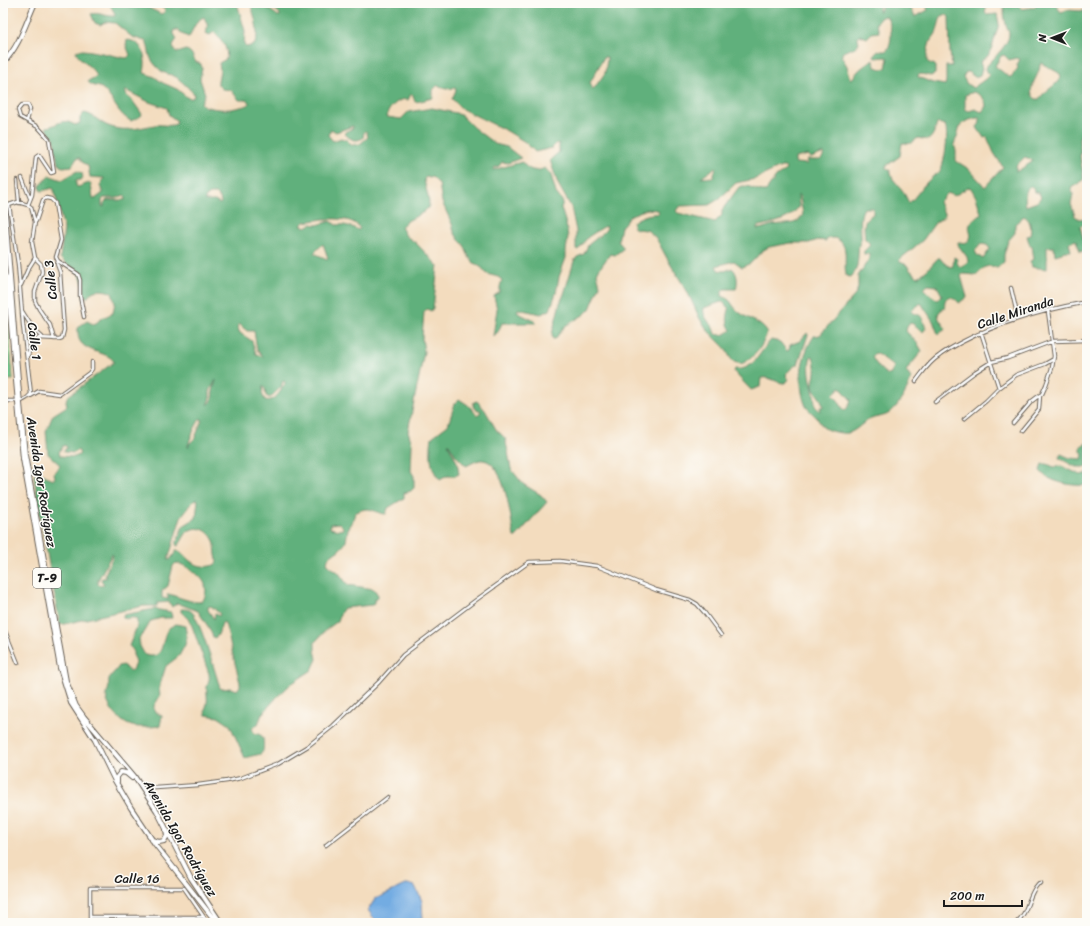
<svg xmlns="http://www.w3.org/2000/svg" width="1090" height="926" viewBox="0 0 1090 926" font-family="Sriracha,sans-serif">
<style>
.green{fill:#75cc91;stroke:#487456}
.forest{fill:#60b07b;stroke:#3e664c;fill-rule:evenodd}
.water{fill:#73ace2;stroke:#48647f}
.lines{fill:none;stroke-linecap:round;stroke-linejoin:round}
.minor-casing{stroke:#675f55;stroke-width:4.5}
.trunk-casing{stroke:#675f55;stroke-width:6}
.minor{stroke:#fff;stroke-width:2.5}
.trunk{stroke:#fff;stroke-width:4}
.labels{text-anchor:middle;stroke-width:3;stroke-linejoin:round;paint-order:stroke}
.shield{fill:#fdfcf7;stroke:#605f5e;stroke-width:1}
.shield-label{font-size:12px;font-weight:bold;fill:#1c1c1c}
.street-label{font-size:13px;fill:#1c1c1c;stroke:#fdfcf7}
</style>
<rect width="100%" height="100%" fill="#fdfcf7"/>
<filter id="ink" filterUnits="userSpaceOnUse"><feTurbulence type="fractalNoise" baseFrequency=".025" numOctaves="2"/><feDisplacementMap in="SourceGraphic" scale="8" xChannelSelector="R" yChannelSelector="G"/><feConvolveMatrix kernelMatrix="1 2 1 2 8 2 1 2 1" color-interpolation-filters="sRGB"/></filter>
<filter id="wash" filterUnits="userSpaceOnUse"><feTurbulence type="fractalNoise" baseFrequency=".012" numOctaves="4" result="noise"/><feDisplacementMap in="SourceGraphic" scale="16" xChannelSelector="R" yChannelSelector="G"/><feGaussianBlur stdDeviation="0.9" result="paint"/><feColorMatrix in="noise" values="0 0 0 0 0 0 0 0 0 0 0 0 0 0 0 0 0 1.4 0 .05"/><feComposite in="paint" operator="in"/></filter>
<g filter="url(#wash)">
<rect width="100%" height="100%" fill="#f3dcbe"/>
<path class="green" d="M8,319L13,380L3,379V320Z"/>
<path class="forest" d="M109,3H134L129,7L143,5L161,14L165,12L164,9L154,3H237L245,31L244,45L246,47L254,45C261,35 254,14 250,3H261L278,16H280V14L268,3H408L409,5L411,3H880L878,11L879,12L881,9L882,3H908L915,17L928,10L925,3H987L985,13L987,15L997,14L999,24L992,47L988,56L980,62L982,68L980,75L975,77L968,72H966L963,77L967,84L973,88L988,77L989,75L986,69V67C993,58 1009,45 1009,34C1009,30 1006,28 1006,25C1004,18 1004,10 1004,3H1016L1022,9L1035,7L1037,3H1060L1057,7L1061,12L1067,10L1084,11L1087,4V132L1080,135L1079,140L1081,152L1080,156L1084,180L1071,188L1073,194L1071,204L1075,216L1079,219L1087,218V227L1086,224L1080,226L1086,250L1080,252L1076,240L1069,243L1071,251H1064L1062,253L1055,255L1054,247H1047V269L1032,267L1030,261L1034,259L1032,246H1030L1027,236L1030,235C1032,228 1030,219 1024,216L1015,224V233L1008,241L1004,255V262C993,272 1000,267 990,266C984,266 980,272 976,275L963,274L961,276L967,297L959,303C955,298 948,293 945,301C944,304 945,306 945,308L941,310L938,314L939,319L946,329L938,334L933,321L921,303L911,311L913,313C925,316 922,319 926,328L923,332C918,329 915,324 910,323L907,327L906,331L918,344L922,351L906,371L911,378C909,389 896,411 886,415C881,417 876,417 871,419C862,422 857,431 848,433C842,434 829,431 824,428C821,425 819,421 817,418C813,413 807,410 805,404C797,381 801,356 814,336L820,335L855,295L858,288V276L869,259V254H864V251L869,246L870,244L865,239C864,226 862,221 873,214V208H864C859,216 861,226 861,235C862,239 860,241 859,244C857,255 860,269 851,277L846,276V274C843,262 850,246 837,239C832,237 829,238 825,241L818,240L809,243H791L769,247L762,251L751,263L742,267L734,261L716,266L718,270L725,271L732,268C738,273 738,282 736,289H724L722,291V296C732,300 730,303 736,309C743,318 761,321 767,332C764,345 754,359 741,364L734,362L731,359L725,348L709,332L700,319L687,291L669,262L656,238L647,230L637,229L633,227V222C639,217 650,213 657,214L659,212L658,210L647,209L631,215L621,227L618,241L624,248L615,255L610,254L598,271L597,274L600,285L590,309L585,314L565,326L555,339H553L552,334L560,303L564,294L574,261L577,257L584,254L588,245L604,232L607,228L605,226L588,237L578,250L576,249V231L571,207L558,184L550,160L559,152V143L555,144L552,148L535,152L525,142L507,131L462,109L452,99L456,90L455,88L446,89L438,85L433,90V98C427,99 419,102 415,102L413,95L411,94L408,100C405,100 403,99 401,100C395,102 386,111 387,117L401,119L408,112L432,108L456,113L462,116L474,128L495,144L507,147L521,158L508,163L502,162L499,166L494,168L493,170L522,162C528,170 535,173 545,168L551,175L556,193L563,202L561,208L566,224L568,237L566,251V258L559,277L556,293L550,310L541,314L518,309L517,311L518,313L535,321L536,323H502L498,332L493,336L497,309L494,296L500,292V287L502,280L498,277L487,274L482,268L474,263L469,257L464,245L459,240L454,232L452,224L442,202L439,184L432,177L430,178L426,177L424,179C425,187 429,196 429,204C429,214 408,217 401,227L406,236L416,243L438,266L433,308L431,311L427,309L424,312L422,338L424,352L408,431L412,444L411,471L414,476V488L411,491L404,493V498L388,508L386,514C372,513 371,504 355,513L352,523L348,529L346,541L344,545L339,550L328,558L327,564L338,572L348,585L374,589L378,595V597L374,600V604L372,605L344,608L341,612L338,621L327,629L315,642V650L317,659L312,670L291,684L277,697L262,714L258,724L252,728L254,733L259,734L263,737C265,759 262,752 245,758L230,725L218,717L206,715C204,710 206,708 207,703C208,698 206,692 207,687C208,682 210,680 209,674L192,626L189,620L181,612V609C185,609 189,609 192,612C200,620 216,674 220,688L222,689L230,688L237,690L240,686V683L226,627L224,622L222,623L218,635L215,638L213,637L209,628L198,611L177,603L172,607L169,602L157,603V606H143L60,625L38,504L34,475L41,473L53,480L55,477L54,473L57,470L60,465L48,454L46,431L53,415L67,406L66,401L67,397L114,362C109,350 77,354 78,332C78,329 77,329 80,326C81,324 85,323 87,321L93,324L96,323L102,318L113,313L115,302L112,293C108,290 96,289 92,292C90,294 89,296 87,298L85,296C83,287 84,277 75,270C70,266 64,263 60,258L64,229L54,190L53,188L42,191L40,190L39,187L49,176H51L62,180L77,171L82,173L83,179L76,181V186L78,187L89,183L91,184L93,198L95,199L103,193L100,186L104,178L90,177L88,166L82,162L80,158H77L72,166L63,167L60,166L57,160L54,138L46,129L47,127C60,125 60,117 75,125L80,123V118L84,113C93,114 98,121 106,125C124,133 137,128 155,125C162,124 169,127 176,124L177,121L169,115L167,108L149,102L127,91H125L127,96L132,100L142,114L141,116L131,121C118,115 114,100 104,90C98,84 91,88 88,81L97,76C92,66 80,62 76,51C83,47 116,57 127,58L130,55L126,45L127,40C144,41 147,59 144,73L155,77L163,83L177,89L188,98H193L194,94C192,91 179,79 176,77C171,74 165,74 161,71C157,67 151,61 150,56C148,50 149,46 145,41L132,37L115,23L105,22L100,25L95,23L91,14C100,12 106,17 115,16V14ZM943,15H947L949,17L950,53L952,66H946V81L945,85L933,83L918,77V75C924,72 929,79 935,74V65C933,64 928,63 927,61C926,58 929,43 931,40C932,38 934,37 935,35C939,29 938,20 943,15ZM884,16H886C892,23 893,42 887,50C885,52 881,51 878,50L874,56L875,58L886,57L888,58L886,68L882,69L875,67L874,60L873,59L859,70L851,80L847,66L842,57V53C848,48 853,51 859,43L858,38V36L860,35L867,38L872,33L879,32V30L876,24L880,18ZM204,17L208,26L205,33L210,35L214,32C221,39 229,48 226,59L219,63L220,70L218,81V85L222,89L231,90L239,100H246L250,103L248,105C232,110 220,111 204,106L201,103L205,94L200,79L202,69L201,64L196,62C192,57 193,51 185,50C180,52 179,54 174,50L173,45L177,39L173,32L174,30H178L182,34L188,37L190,36C193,29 196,20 204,17ZM1004,55L1009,60L1016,58L1020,59L1017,65L1018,68L1011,77H1009L995,66L1001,56ZM604,57H607V59L605,73L595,87L593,89L591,88L590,83ZM1041,63L1059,73L1061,76C1057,86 1045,90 1039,99H1036C1026,92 1035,81 1038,73C1040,69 1039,66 1041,63ZM974,92C981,95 985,98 986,106L982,112L975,109L969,111L965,109V95ZM977,118H979L980,123L977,127L978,129L984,138L987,137L994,153L1003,167L985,187L969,169L956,161V151L954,144C962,128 954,123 977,118ZM938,123L945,125C949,133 945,163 940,171C937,175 933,176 930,179C922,186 917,196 909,203L903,191L893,179L890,170L885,167L900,156L902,143C914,143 907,146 918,138L928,140C933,137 935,130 937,124ZM353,126V128L345,132V134C351,140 356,142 363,138L364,132L366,131L368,137L360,144L352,145L347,140L341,138L333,141L328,135L331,129L336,132ZM824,153L825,154L823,157L820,160H807L806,162H808L807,164L795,163V158L808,155L811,158ZM1025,157L1032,160V162L1016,172V166ZM715,167L716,168L713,177L701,178L712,170ZM781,167H785L786,170L776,177L766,191C756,192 749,183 739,187L722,210V215L715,222L682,214L678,213L676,211L677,209L681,206L709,205L719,199L736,183L755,179ZM969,187L971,188L976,197L981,213C979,219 972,219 970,224C967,232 975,234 967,243L958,242V245L967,257L968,262L960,267L957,263V259L954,257L953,266L950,267L943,262L940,258H938L927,270L918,277L909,269L907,265L900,262L899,260L923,240L935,223L945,216L939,202L948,193L954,196ZM1030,187L1033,188L1034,192L1039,193L1041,197L1037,202L1026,206C1025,200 1024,190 1030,187ZM210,194H216L220,198L221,203L220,204L215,201H205V198ZM124,195L126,198L125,200H107L104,203V207L102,206V200L104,198H117ZM798,195L800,197L803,214C798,227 784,223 773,225C767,226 763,229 757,229V227L759,226C774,223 791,220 799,206ZM323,219C334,219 354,217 360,229L358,230C352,226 342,224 336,225L331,221L317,225L311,224L306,227L301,225L305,222ZM323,244L328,258L327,259L314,253ZM981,244L987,245L990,249L983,259L977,255L975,251ZM928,285L937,286L942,295L938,300L928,293L924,289ZM721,302H723L729,309C727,318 726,323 731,330C727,334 721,336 715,334C714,332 714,330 713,328C709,321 702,316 704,308ZM239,324L247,331H254L257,350L264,357L256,354L252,341L240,333L237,327ZM875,353C882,356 886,363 894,366L891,374L888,375C881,371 876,364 872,357ZM811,356H813C814,360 816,367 815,372C815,378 812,381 813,387C815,394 823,399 823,407H820L821,411H820L815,406C815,389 806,373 811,356ZM216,380L213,391L212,400L207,405L210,398V391ZM283,381L285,382V384C280,391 275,403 265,400L262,394L263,386L265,389L266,396L270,398L281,387ZM840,387L851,400L848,407L845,410L843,409L838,400L833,395ZM201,418L202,420L195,438L190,443L188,447C188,442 197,422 201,418ZM65,445L67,448L64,450V452L73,453L78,450L80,454L75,457L60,456L59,452L62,447ZM196,499L198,500L196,518L183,526L176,544L177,546L179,545C182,541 185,534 188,531C199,525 209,530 214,541C216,547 215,553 217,560L216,564C207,569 194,566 187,558C184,555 182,552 177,550L170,560H168L181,517L189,506ZM339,523L343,527V529L339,530L330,528V524ZM112,554L113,556L105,574L106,578H102L101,580L104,584L100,586L98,584V580ZM176,563C183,563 201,576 204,582C207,588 207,603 197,602C188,601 178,597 169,594L167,595L169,599L162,598V591L168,586L173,566ZM211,606L220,614L219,616L215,614L214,619L208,610V607Z
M807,333L808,335L807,338L798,364C794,366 787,371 786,376L789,379L786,383C777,384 771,376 761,378L760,387L751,390L734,372L735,369C754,371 759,352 771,340L780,342L787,351L789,350L790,345L800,341Z
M459,399L468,405L477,415L480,413L481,411L474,408L473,406L474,402L477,401L485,410L497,431L501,434L505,438L508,452L511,469L523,484L541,495L547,502L516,537H514C511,520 505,462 483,460C478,459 471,464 466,466L456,456L449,444H448L457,462L459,474L455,476H447L440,480C429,468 430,452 432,437L448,425L455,403Z
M1087,443V467H1076L1059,458L1061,454L1070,458L1082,459L1083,455L1081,451V446Z
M1042,464H1047L1054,467L1061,466L1081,475L1087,473V485C1074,487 1048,482 1040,471Z
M154,609L171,612L172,618H161L151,621L144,633L139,638L140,646L145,655C166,661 160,640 168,629C169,627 173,626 176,624L185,626L187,637L185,645L179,656L166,666L159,688L160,696L154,706V711L162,716L160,726C151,727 141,728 132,726C120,723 106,706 106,694C110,688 108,686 109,680C110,675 116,671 119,666L123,665C126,667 127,672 132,670L136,661L133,655V650L129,646L137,626V619C132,616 128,620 123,618V615Z"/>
<path class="water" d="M408,884L415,886L422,901L423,919L420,923H377L368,910L375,899Z"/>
</g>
<g filter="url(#ink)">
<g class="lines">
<defs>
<path id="minor" d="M3,9L6,3
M27,121L30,109L28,105H22L18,110L20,117L38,127L49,139L54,172L51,173L39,155L36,157L32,195L28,205L31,207L35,222L32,242L35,258L41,264L42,272L35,292V301L39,309L50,325L54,339
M22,178L30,198
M17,180L19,203
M58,261L78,274L80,280V296L84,317
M21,285L28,269L35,258
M1011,288L1018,318
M22,311L34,330L42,337
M981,332L999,388
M28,355L31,346L39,338L59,339L62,338L64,330L60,272L57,264L58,261L56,257L61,240L55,203L51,199L46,198L43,200L36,221
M916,381C923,372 929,362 939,356C945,351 953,347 960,343C999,322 1043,310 1087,302
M29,397L39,391L60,394L89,373L92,369V362
M3,401H17
M20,402L27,398L31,394L23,325L18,264L9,205L18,202L28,205
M935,402L975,372L991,362L1008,358L1053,341L1087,340
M964,419L986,401L999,388L1016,375L1045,364L1052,360
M1013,423L1032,401L1040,395
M1021,431L1039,409L1040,395L1042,394L1046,385L1052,368L1054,356L1048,311
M3,626L18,663
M142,789L198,785L227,781L241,778L278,764L308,746L333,726L379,682L403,655L476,600L529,562L560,561L597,566L656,590L690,600L697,604L704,612L721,635
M326,845L388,797
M91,917H204
M90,923V888H184L208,923
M1016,923C1029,912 1027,896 1038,884L1041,883"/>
<path id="trunk" d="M3,63C20,45 25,25 35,3
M3,187L19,393L25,455L66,681L76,706L84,717L134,776L157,811L191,878L221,923
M3,269L7,280L23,459L60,668L71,703L95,740L114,779L131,808L155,844L217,923
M117,782V777L121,772L126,773L132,778
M152,840L159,842L164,841L167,836L166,830"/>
</defs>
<use href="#minor" class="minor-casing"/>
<use href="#trunk" class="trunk-casing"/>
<use href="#minor" class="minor"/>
<use href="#trunk" class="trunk"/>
</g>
</g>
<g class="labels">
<rect class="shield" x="33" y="568" width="28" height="20" rx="3"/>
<g class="shield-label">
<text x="47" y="582">T-9</text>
</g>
<g class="street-label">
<text transform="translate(50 280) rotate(-96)" y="5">Calle 3</text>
<text transform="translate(1015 312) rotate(-18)" y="5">Calle Miranda</text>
<text transform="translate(35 341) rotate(83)" y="5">Calle 1</text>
<text transform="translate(42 482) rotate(81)" y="5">Avenida Igor Rodríguez</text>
<text transform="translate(181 838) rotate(60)" y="5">Avenida Igor Rodríguez</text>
<text x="137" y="883">Calle 16</text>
</g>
</g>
<rect width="1090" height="926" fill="none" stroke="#fdfcf7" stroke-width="16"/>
<g transform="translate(1052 38) rotate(270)" stroke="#fdfcf7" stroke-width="3" paint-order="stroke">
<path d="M0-3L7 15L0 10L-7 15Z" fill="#1c1c1c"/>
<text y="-6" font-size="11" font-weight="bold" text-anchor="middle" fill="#1c1c1c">N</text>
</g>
<path d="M944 900v6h78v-6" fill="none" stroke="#1c1c1c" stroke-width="2"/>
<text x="950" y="900" font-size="12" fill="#1c1c1c" stroke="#fdfcf7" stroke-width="3" paint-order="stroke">200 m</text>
</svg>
